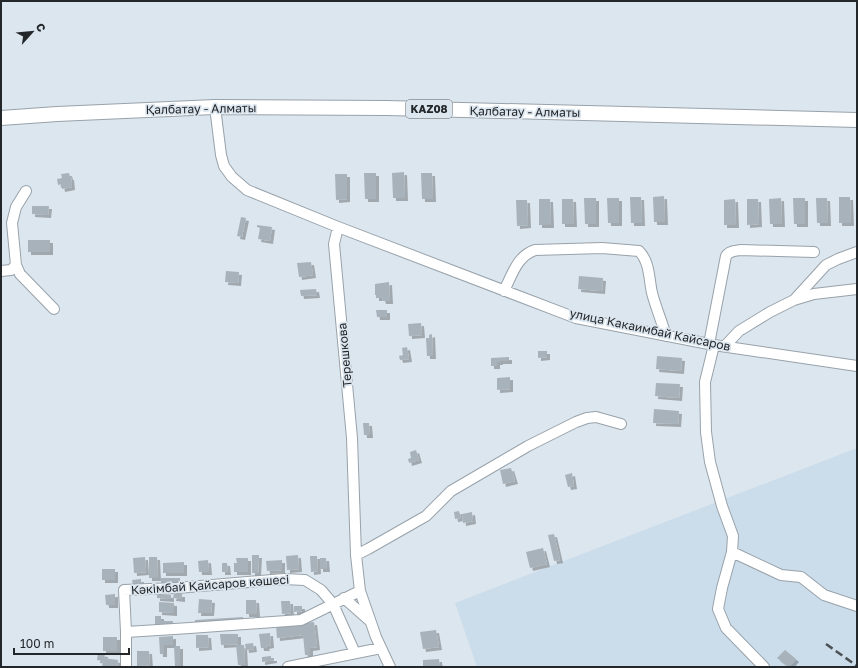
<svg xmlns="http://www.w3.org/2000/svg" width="858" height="668" viewBox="0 0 858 668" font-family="'Golos Text',sans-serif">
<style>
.built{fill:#cbdcea}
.building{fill:#a8b2bb;filter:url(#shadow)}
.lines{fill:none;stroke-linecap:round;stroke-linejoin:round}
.minor-casing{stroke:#98a2aa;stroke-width:12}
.highway-casing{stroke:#98a2aa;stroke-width:16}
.minor{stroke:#fff;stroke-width:10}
.highway{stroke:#fff;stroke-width:14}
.rail{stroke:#4b5155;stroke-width:2.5;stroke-dasharray:8 4;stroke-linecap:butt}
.labels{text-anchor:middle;stroke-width:3.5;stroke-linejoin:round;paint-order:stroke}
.shield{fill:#dce6ef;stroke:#5a6065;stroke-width:1}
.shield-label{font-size:11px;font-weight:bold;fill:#23272a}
.street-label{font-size:12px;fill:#23272a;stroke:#dce6ef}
</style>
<defs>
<filter id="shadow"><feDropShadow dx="3" dy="3" stdDeviation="0" flood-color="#0004"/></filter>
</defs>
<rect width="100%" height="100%" fill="#dce6ef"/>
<path class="built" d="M857,448V667H477L455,603Z"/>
<path class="building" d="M404,172L405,198H393L392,173Z
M69,173L70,177H71L72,187L62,189L61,184L58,185L57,179L62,178L61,174Z
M364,173H376V199H365Z
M421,173H432L433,199H422Z
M335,174H347V199L336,200Z
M664,196L665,222H654L653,197Z
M630,197H641L642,223H631Z
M839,197H850L851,223H839Z
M584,198H596V224H585Z
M607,198H619V223H608Z
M781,198L782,224H770L769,199Z
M793,198H805V224H794Z
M816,198H827L828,223H817Z
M539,199H550L551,225H539Z
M562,199H573L574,224H562Z
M735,199L736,225H724V200Z
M747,199H758L759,224L747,225Z
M516,200H527L528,225L517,226Z
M32,206H49L48,215L32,214Z
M241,217L246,218L242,237L237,236Z
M257,225L272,227L270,241L258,239L260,228L257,227Z
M28,240H50V252H28Z
M311,262L313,275L299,277L297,263Z
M226,271L239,272L238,283L225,282Z
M579,276L603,278L602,291L578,289Z
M389,282L390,301H383L382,298H376V295H375V284Z
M316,289L317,295L301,296L300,290Z
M376,310H387V317H377Z
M421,323L422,335L409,336L408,324Z
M432,334L433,356H427L426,338H429V335Z
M407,347L409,359L400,360L399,356L403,355L402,348Z
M538,351H547V357L538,358Z
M657,356L682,358L681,371L656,369Z
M509,357V361H500V362H497V366H491V358Z
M510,377V389L497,390V378Z
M656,383L680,384L679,398L655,396Z
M654,409L679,411L678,424L653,423Z
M363,423H369L370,435H364Z
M416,450L419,460L409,463L408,459L411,458L410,452Z
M511,468L515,481L503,484L500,470Z
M572,473L574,486L568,487L565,475Z
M459,511L461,518L455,519L454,512Z
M472,512L473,521L463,523L462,514Z
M554,534L560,560L554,561L548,535Z
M543,548L547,564L530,568L526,552Z
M252,555H259L258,573H252Z
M298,555L299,569L287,570L286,556Z
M310,556H317L318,571L311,572Z
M145,557L146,572L134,573L133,558Z
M149,557H157L158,578H149Z
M236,558H248V572H234V563H237Z
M320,558H326L327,569H320Z
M208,560L209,572H199L198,561Z
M282,560V570L267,571L266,561Z
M184,562V573H163V563Z
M222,563H227L228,572H222Z
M102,569H115V580H102Z
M161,578H180V585L161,586Z
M141,579V585H133L132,580Z
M115,594V605H106L105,595Z
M157,594L171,595V599L157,598Z
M174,594H182V599L173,598Z
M199,599L212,600L211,613H198Z
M246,600H256L257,614H246Z
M281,601H290L291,613L282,614Z
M159,602L174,603V613L159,612Z
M294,606H302V611L294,612Z
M155,616H161V621H173V625H155Z
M243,617L244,623L195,624V620Z
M314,622L317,647L310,648V655H305L303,635L277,638L276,626Z
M436,630L439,647L423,649L420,632Z
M270,633L271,645L266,646L267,648H261L259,634Z
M220,634H238V644L221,645Z
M196,635H208L209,647L196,648Z
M173,636V645H164V654H160L159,637Z
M103,637H117V651H103Z
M253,643L254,649L246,650L245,644Z
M236,645H244L245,665H238Z
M174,646H180V667H175Z
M785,650L796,659L789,667L777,658Z
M137,651H149L150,665L137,666Z
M98,653L105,654L104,658L118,660L117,667H102L103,661L97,660Z
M271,656V658H274V660L262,662V657Z
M439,659L440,667H423V660Z"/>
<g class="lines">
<defs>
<path id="minor" d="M215,107L221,155L224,166L232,177L247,190L338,227L576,318L714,345L857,366
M26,191L16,207L12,223L16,265L20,274L54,309
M338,227L334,244L352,438L356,555L360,591L376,637L390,667
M1,271L11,270L16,265
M504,291C512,275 517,256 535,250L602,248L639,251C650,262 649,280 652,293C656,308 662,322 666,336
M795,299L826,265L838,259L857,252
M709,344L726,256C729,251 735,251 741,250L814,252
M714,345L705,382L706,432L710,462L722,506L733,536L732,552L722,588L718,609L726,628L764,667
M725,346L739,331L770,312L794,300L814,294L857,289
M732,552L781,575L801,577L824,595L857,606
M356,555L368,549L426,516L451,491L528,446L576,422L587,418L596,417L621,424
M344,598L370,621
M126,632L190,628L301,620L360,591
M126,667V632L124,590L177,588L284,579L305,580L321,590L333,604L355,653
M288,667L381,648"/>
<path id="highway" d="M1,118L57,114L215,107L387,108L857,120"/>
</defs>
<use href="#minor" class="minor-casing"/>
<use href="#highway" class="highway-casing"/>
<use href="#minor" class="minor"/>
<use href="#highway" class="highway"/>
<path class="rail" d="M826,644L857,666"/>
</g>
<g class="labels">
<rect class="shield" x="406" y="100" width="46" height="18" rx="3"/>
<g class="shield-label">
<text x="429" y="113">KAZ08</text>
</g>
<g class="street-label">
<text transform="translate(201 109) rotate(-1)" y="4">Қалбатау - Алматы</text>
<text transform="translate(525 112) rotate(1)" y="4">Қалбатау - Алматы</text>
<text transform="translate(650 330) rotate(12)" y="4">улица Какаимбай Кайсаров</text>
<text transform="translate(345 355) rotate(-95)" y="4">Терешкова</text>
<text transform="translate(210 585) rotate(-4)" y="4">Кәкімбай Қайсаров көшесі</text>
</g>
</g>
<rect width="858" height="668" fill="none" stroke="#23272a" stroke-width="4"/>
<g transform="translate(32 32) rotate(63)" stroke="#dce6ef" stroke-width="3" paint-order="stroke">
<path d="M0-3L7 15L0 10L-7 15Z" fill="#23272a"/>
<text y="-6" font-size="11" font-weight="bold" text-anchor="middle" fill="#23272a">С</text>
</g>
<path d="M14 648v6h115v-6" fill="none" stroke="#23272a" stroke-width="2"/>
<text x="20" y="648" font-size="12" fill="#23272a" stroke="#dce6ef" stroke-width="3" paint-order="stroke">100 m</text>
</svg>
